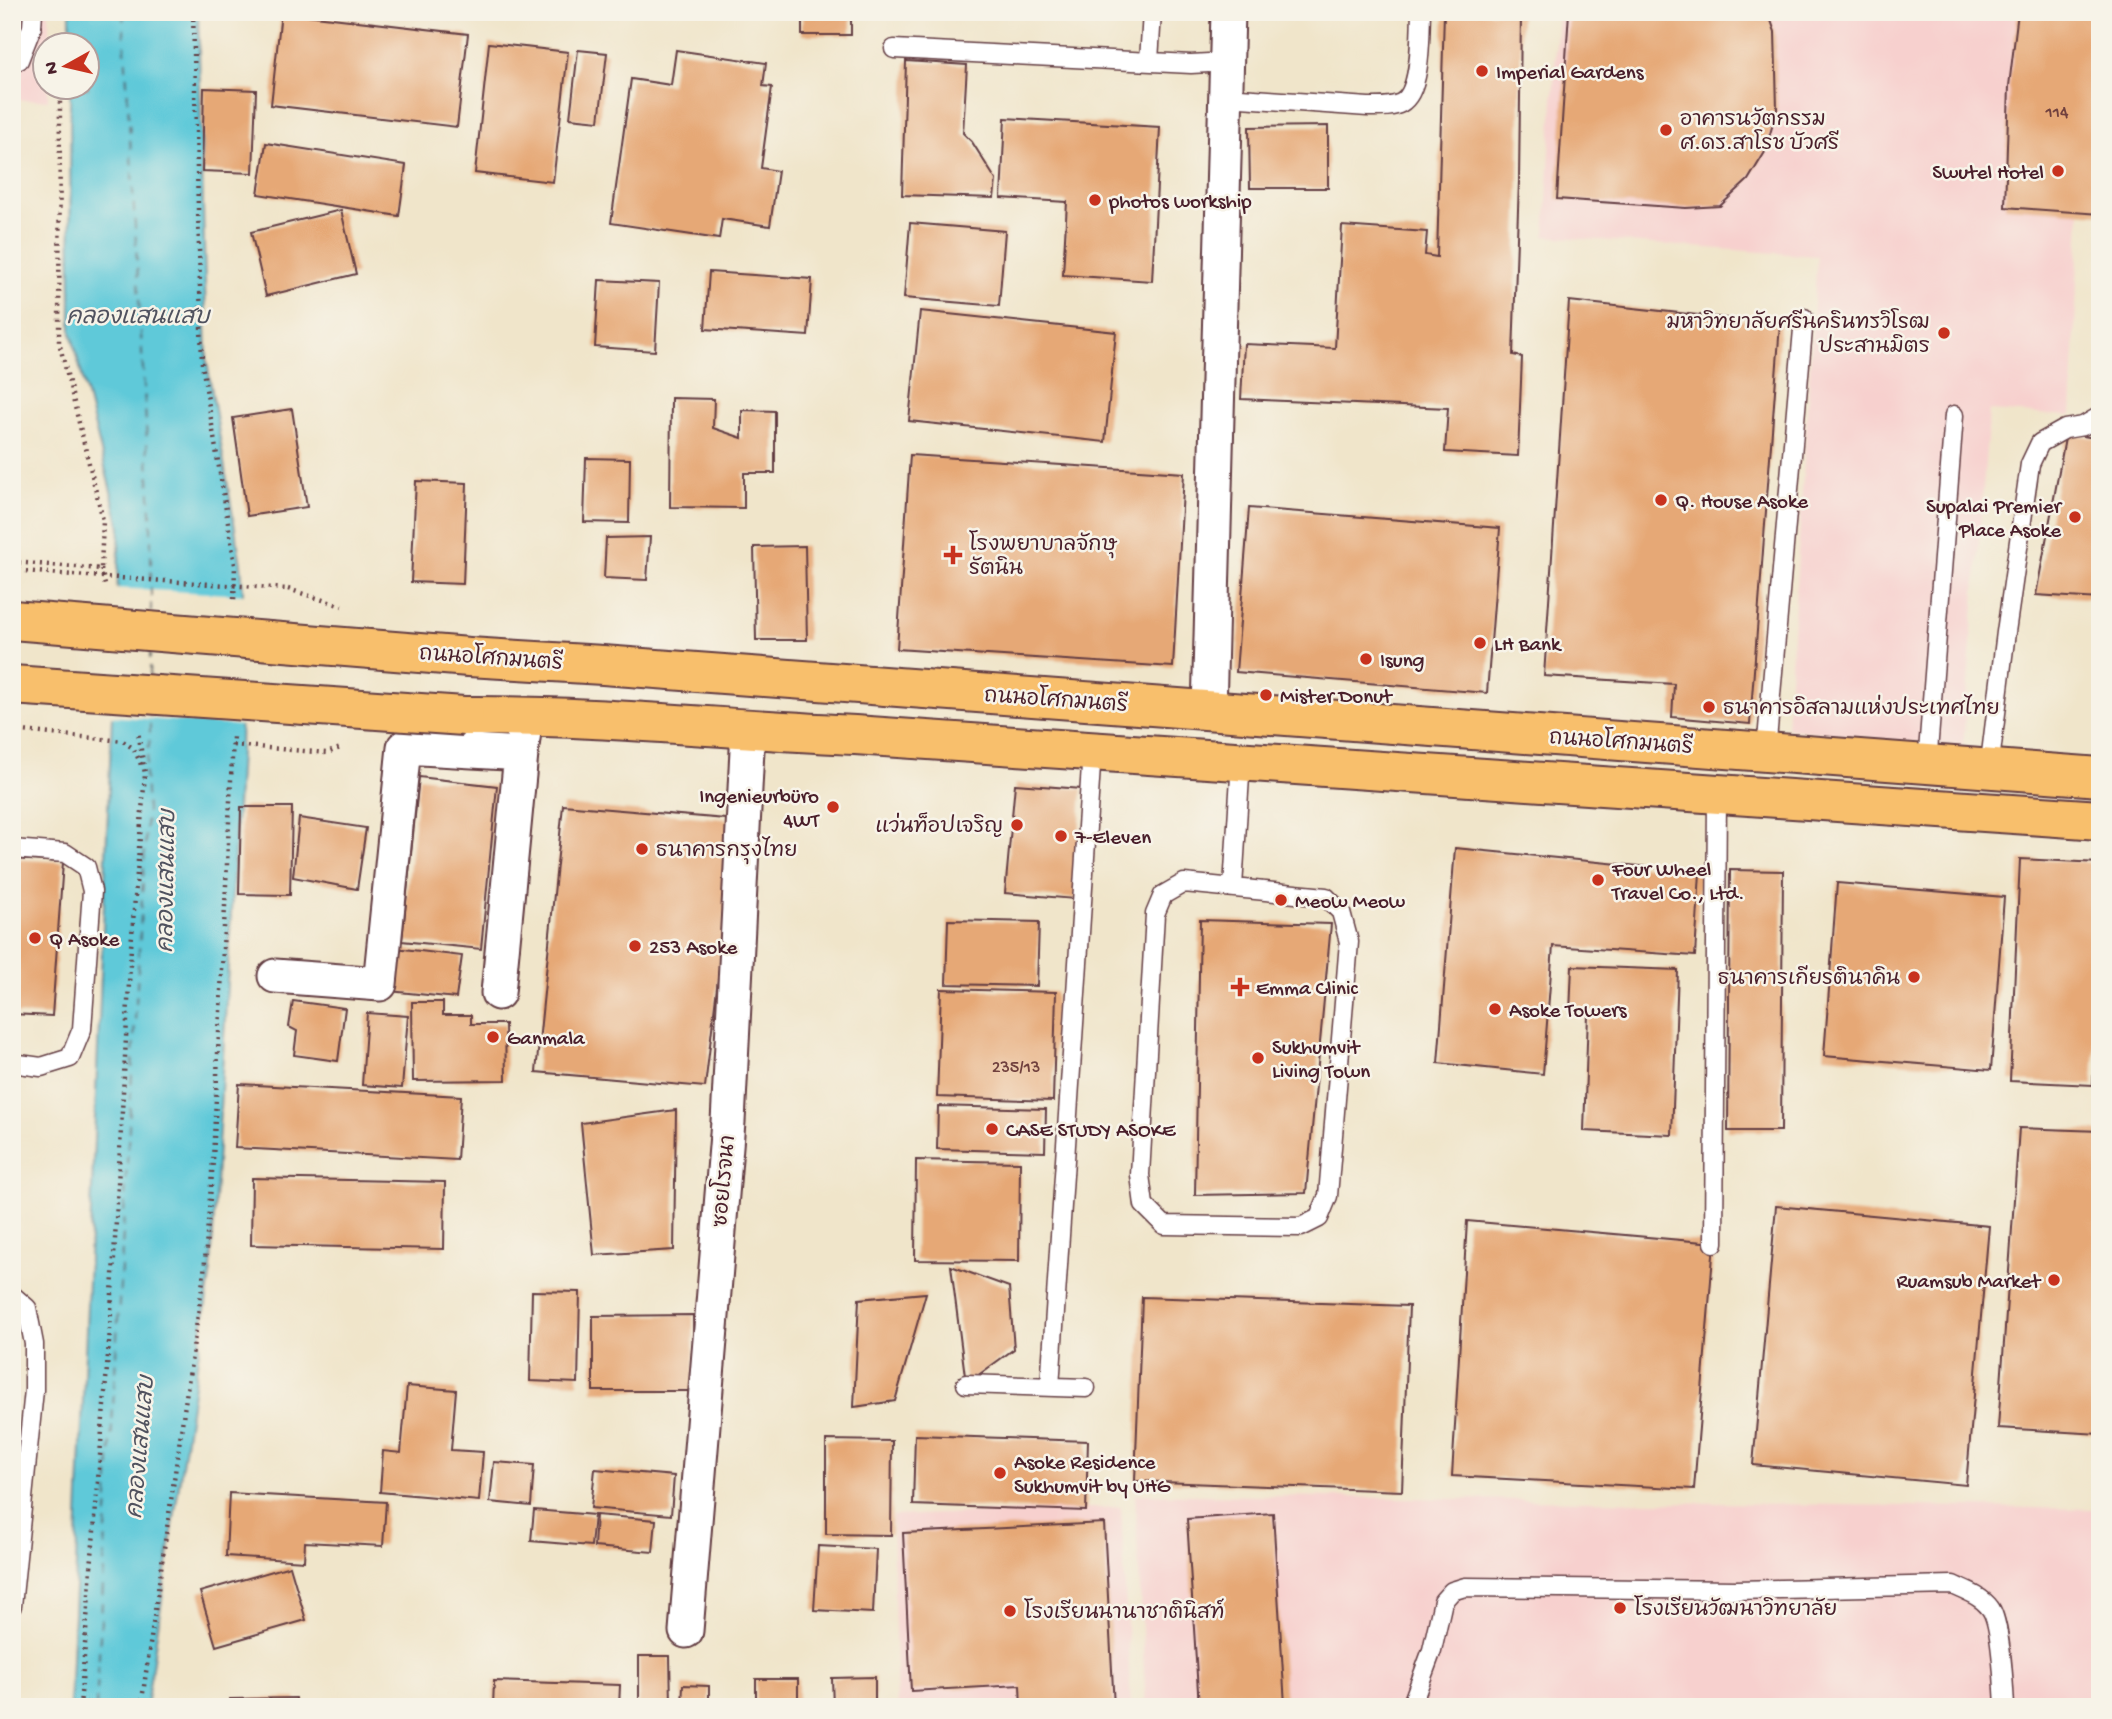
<svg xmlns="http://www.w3.org/2000/svg" width="2112" height="1719" viewBox="0 0 2112 1719" font-family="'Gochi Hand','Playpen Sans Thai',sans-serif">
<style>
.built{fill:#f7d0ce}
.water{fill:#5fc9d9;stroke:#547482;stroke-width:2}
.pier{fill:#f0e5ca}
.lines{fill:none;stroke-linecap:round;stroke-linejoin:round}
.ferry{stroke:#50525f;stroke-width:2;stroke-dasharray:9 7;stroke-linecap:butt}
.building{fill:#e6a876}
.lane-casing{stroke:#633d43;stroke-width:21}
.street-casing{stroke:#633d43;stroke-width:37}
.primary-casing{stroke:#633d43;stroke-width:42}
.path{stroke:#633d43;stroke-width:4.5;stroke-dasharray:2 5;stroke-linecap:butt}
.lane{stroke:#fff;stroke-width:18}
.street{stroke:#fff;stroke-width:33}
.primary{stroke:#f8bf6c;stroke-width:38}
.primary-bridge-casing{stroke:#633d43;stroke-width:42;stroke-linecap:butt}
.path-bridge{stroke:#633d43;stroke-width:4.5;stroke-dasharray:2 5;stroke-linecap:butt}
.primary-bridge{stroke:#f8bf6c;stroke-width:38}
.poi-dot{fill:#c8321e;stroke:#f7f3e8;stroke-width:2.5}
.labels{text-anchor:middle;stroke-width:5;stroke-linejoin:round;paint-order:stroke}
.number-label{font-size:18px;fill:#71413e}
.poi-label{font-size:21px;fill:#4a1f2b;stroke:#f7f3e8;text-anchor:start}
.street-label{font-size:21px;fill:#4a1f2b;stroke:#f7f3e8}
.water-label{font-size:23px;font-style:italic;fill:#50525f;stroke:#f7f3e8}
</style>
<rect width="100%" height="100%" fill="#f7f3e8"/>
<filter id="ink" filterUnits="userSpaceOnUse"><feTurbulence type="fractalNoise" baseFrequency=".0143" numOctaves="2"/><feDisplacementMap in="SourceGraphic" scale="14" xChannelSelector="R" yChannelSelector="G"/><feConvolveMatrix kernelMatrix="1 2 1 2 8 2 1 2 1" color-interpolation-filters="sRGB"/></filter>
<filter id="wash" filterUnits="userSpaceOnUse"><feTurbulence type="fractalNoise" baseFrequency=".00686" numOctaves="4" result="noise"/><feDisplacementMap in="SourceGraphic" scale="28" xChannelSelector="R" yChannelSelector="G"/><feGaussianBlur stdDeviation="1.57" result="paint"/><feColorMatrix in="noise" values="0 0 0 0 0 0 0 0 0 0 0 0 0 0 0 0 0 1.4 0 .05"/><feComposite in="paint" operator="in"/></filter>
<g filter="url(#wash)">
<rect width="100%" height="100%" fill="#f0e5ca"/>
<path class="built" d="M12,12H49V45L46,46V88H48V100H12Z
M1558,12H2100L2080,213L2071,416L1989,411L1963,747L1787,729L1817,256L1545,236Z
M1135,1494L2100,1509V1707H1146Z
M1121,1507L1131,1707H897L892,1516Z"/>
<path class="water" d="M70,12H198L207,362L241,564L243,591L240,752L211,1270L146,1707H70L120,527L71,332L70,88H88V46L70,45Z"/>
<path class="pier" d="M114,588L246,595L244,726L109,716Z"/>
<g class="lines">
<path class="ferry" d="M123,12L151,513V612
M150,675V649
M96,1707L147,810L145,774L150,737V712"/>
</g>
<g id="blocks">
<path class="building" d="M281,12L468,34L457,127L271,105Z
M802,12H851V35H802Z
M1444,12H1521L1519,181L1513,355L1522,357L1518,456L1445,452L1448,408L1241,399L1244,344L1335,348L1342,226L1427,232L1425,255L1437,257Z
M1569,12H1768L1775,32L1777,109L1765,152L1748,180L1720,206L1686,208L1557,199Z
M2018,12H2100V214L2005,207L2009,86Z
M489,43L568,52L553,182L475,173Z
M578,50L607,53L599,121L570,118Z
M676,50L766,63L763,86L772,87L761,168L778,171L770,226L722,219L719,239L611,223L631,79L671,85Z
M906,61L967,65L963,133L972,142L996,180L994,198L902,195Z
M204,88L256,90L253,173L202,171Z
M1005,118L1160,127L1152,281L1063,275L1067,202L1001,198Z
M12,119H17L15,217H12Z
M1328,126V188H1250L1249,127Z
M266,143L406,165L399,216L258,194Z
M341,210L356,274L266,296L251,232Z
M910,223L1005,231L999,306L904,298Z
M709,272L812,279L808,336L705,329Z
M599,280L659,283L655,351L595,347Z
M1569,301L1780,324L1750,724L1672,717L1674,684L1544,676Z
M920,311L1116,332L1105,442L909,421Z
M671,398L714,399L713,428L742,438V410L775,411V473H744V508L670,507Z
M292,409L307,507L247,516L233,418Z
M2066,433L2100,439V599L2036,595Z
M910,455L1184,473L1173,667L897,649Z
M586,458L630,459L629,523L584,522Z
M416,481L467,483L463,584L411,582Z
M1249,508L1500,528L1487,693L1236,672Z
M650,537L647,580L604,578L606,538Z
M805,546L807,640H756L754,547Z
M419,777L497,786L481,949L402,941Z
M1015,784L1082,789L1075,899L1005,893Z
M563,805L737,820L705,1087L536,1072Z
M241,807H292L290,895L239,894Z
M299,818L366,828L357,889L293,877Z
M1455,848L1700,872L1695,956L1553,946L1543,1074L1438,1063Z
M12,859L63,862L52,1016L12,1014Z
M2020,859L2100,863V937L2093,1085L2010,1081Z
M1730,870L1783,871L1781,1131H1728Z
M1837,883L2004,897L1991,1070L1824,1056Z
M948,920L1039,922L1037,986L946,984Z
M1200,920L1331,924L1306,1193L1195,1195Z
M395,948L462,956L456,998L390,991Z
M1572,966L1678,970L1672,1135L1584,1131L1588,1014L1570,1013Z
M941,989L1056,992L1053,1101L937,1097Z
M293,1001L345,1008L338,1061L294,1055L297,1031L289,1027Z
M412,1002H443V1015H471V1024H505L506,1080L413,1081Z
M367,1013L408,1016L402,1088L362,1085Z
M239,1084L461,1096L457,1160L235,1148Z
M938,1106L1046,1109L1045,1152L937,1149Z
M676,1110L674,1250L594,1255L581,1123Z
M2019,1128L2100,1131V1434L1998,1428Z
M916,1160L1020,1162L1019,1261L915,1260Z
M252,1178L445,1182L444,1249L251,1245Z
M1776,1206L1989,1226L1966,1485L1753,1465Z
M1467,1221L1714,1243L1694,1489L1452,1476Z
M951,1266L1009,1287L1014,1349L966,1384Z
M532,1291L580,1292L578,1383L530,1381Z
M926,1293L895,1401L854,1407L859,1299Z
M1142,1297L1409,1306L1402,1491L1135,1481Z
M693,1315L694,1391H593V1316Z
M407,1386L456,1390L451,1450L483,1452L479,1501L380,1492L383,1451L401,1453Z
M915,1435L1088,1441L1086,1511L913,1505Z
M826,1440L892,1441L891,1535L826,1534Z
M494,1462L534,1465L531,1506L490,1502Z
M595,1469L674,1476L671,1515L591,1508Z
M229,1493L386,1502L383,1546L305,1542L304,1561L226,1556Z
M534,1510L594,1515L591,1546L531,1541Z
M1273,1513L1285,1705L1199,1707L1187,1519Z
M596,1515L656,1520L653,1552L594,1547Z
M1104,1523L1114,1707H1021L1020,1685L911,1691L903,1533Z
M818,1546L876,1549L873,1613L814,1610Z
M290,1566L306,1620L216,1646L200,1592Z
M639,1656H670L671,1705H639Z
M875,1677V1707H833L832,1678Z
M756,1679H798V1707H756Z
M494,1681L620,1685L619,1707H493Z
M683,1685L709,1686V1707H682Z
M296,1698L297,1707H230V1699Z"/>
</g>
</g>
<g filter="url(#ink)">
<use href="#blocks" fill-opacity="0" stroke="#633d43" stroke-width="2"/>
<g class="lines">
<defs>
<path id="lane" d="M894,49L1191,64L1227,62
M1149,61L1152,12
M12,62L19,60L32,27L33,12
M1226,97L1368,107C1379,107 1391,108 1401,103C1422,92 1420,34 1421,12
M1766,752L1804,318
M1927,765L1954,415
M1989,770L2006,632L2030,464L2040,443L2065,429L2083,426L2100,416
M12,849L65,853L86,867L92,891L82,1029L70,1058L41,1067L12,1063
M1184,883L1326,897L1341,912L1349,942L1328,1196L1319,1218L1301,1227L1164,1225L1144,1205L1140,1175L1155,914L1163,895Z
M1233,887L1241,761
M1714,1243L1717,794
M12,1295L27,1308L34,1344V1390L12,1606
M966,1384L1086,1388
M1050,1387L1092,751
M1411,1707L1432,1650L1443,1601L1452,1591L1465,1587L1737,1590L1953,1585C1966,1591 1981,1596 1990,1608C2001,1622 2004,1687 2005,1707"/>
<path id="street" d="M1209,711L1228,12
M275,976L380,984L404,747L521,754L526,716
M498,993L521,754
M686,1631L728,1122L748,730"/>
<path id="primary" d="M469,657L603,665L2100,777
M464,716C595,715 725,729 855,735L2100,820"/>
</defs>
<use href="#lane" class="lane-casing"/>
<use href="#street" class="street-casing"/>
<use href="#primary" class="primary-casing"/>
<path class="path" d="M193,12L202,364L235,565L234,602
M12,562L101,569L103,520L59,342L60,88
M101,569L106,589
M12,570L73,575
M288,589L342,606
M12,730L123,741L134,749L142,767
M233,745L327,753L343,747
M80,1707L110,1330L131,947L145,774L138,731
M141,1707L204,1273L213,1160L233,737"/>
<use href="#lane" class="lane"/>
<use href="#street" class="street"/>
<use href="#primary" class="primary"/>
<defs>
<path id="primary-bridge" d="M12,620L469,657
M12,685L464,716"/>
</defs>
<use href="#primary-bridge" class="primary-bridge-casing"/>
<path class="path-bridge" d="M73,575L288,589"/>
<use href="#primary-bridge" class="primary-bridge"/>
</g>
</g>
<g class="poi-dot">
<circle cx="1482" cy="71" r="7"/>
<circle cx="1666" cy="130" r="7"/>
<circle cx="2058" cy="171" r="7"/>
<circle cx="1095" cy="200" r="7"/>
<circle cx="1944" cy="333" r="7"/>
<circle cx="1661" cy="500" r="7"/>
<circle cx="2075" cy="517" r="7"/>
<path d="M949.5 544.5h7v7h7v7h-7v7h-7v-7h-7v-7h7z"/>
<circle cx="1480" cy="643" r="7"/>
<circle cx="1366" cy="659" r="7"/>
<circle cx="1266" cy="695" r="7"/>
<circle cx="1709" cy="707" r="7"/>
<circle cx="833" cy="807" r="7"/>
<circle cx="1017" cy="825" r="7"/>
<circle cx="1061" cy="836" r="7"/>
<circle cx="642" cy="849" r="7"/>
<circle cx="1598" cy="880" r="7"/>
<circle cx="1281" cy="900" r="7"/>
<circle cx="35" cy="938" r="7"/>
<circle cx="635" cy="946" r="7"/>
<circle cx="1914" cy="977" r="7"/>
<path d="M1236.5 976.5h7v7h7v7h-7v7h-7v-7h-7v-7h7z"/>
<circle cx="1495" cy="1009" r="7"/>
<circle cx="493" cy="1037" r="7"/>
<circle cx="1258" cy="1058" r="7"/>
<circle cx="992" cy="1129" r="7"/>
<circle cx="2054" cy="1280" r="7"/>
<circle cx="1000" cy="1473" r="7"/>
<circle cx="1620" cy="1608" r="7"/>
<circle cx="1010" cy="1611" r="7"/>
</g>
<g class="labels">
<g class="number-label">
<text x="2057" y="117">114</text>
<text x="1016" y="1072">235/13</text>
</g>
<g class="poi-label">
<text x="1496" y="78">Imperial Gardens</text>
<text x="1680" y="125">อาคารนวัตกรรม<tspan x="1680" dy="24">ศ.ดร.สาโรช บัวศรี</tspan></text>
<text x="2044" y="178" text-anchor="end">Swutel Hotel</text>
<text x="1109" y="207">photos workship</text>
<text x="1930" y="328" text-anchor="end">มหาวิทยาลัยศรีนครินทรวิโรฒ<tspan x="1930" dy="24">ประสานมิตร</tspan></text>
<text x="1675" y="507">Q. House Asoke</text>
<text x="2061" y="512" text-anchor="end">Supalai Premier<tspan x="2061" dy="24">Place Asoke</tspan></text>
<text x="969" y="550">โรงพยาบาลจักษุ<tspan x="969" dy="24">รัตนิน</tspan></text>
<text x="1494" y="650">LH Bank</text>
<text x="1380" y="666">Isung</text>
<text x="1280" y="702">Mister Donut</text>
<text x="1723" y="714">ธนาคารอิสลามแห่งประเทศไทย</text>
<text x="819" y="802" text-anchor="end">Ingenieurbüro<tspan x="819" dy="24">4WT</tspan></text>
<text x="1003" y="832" text-anchor="end">แว่นท็อปเจริญ</text>
<text x="1075" y="843">7-Eleven</text>
<text x="656" y="856">ธนาคารกรุงไทย</text>
<text x="1612" y="875">Four Wheel<tspan x="1612" dy="24">Travel Co., Ltd.</tspan></text>
<text x="1295" y="907">Meow Meow</text>
<text x="49" y="945">Q Asoke</text>
<text x="649" y="953">253 Asoke</text>
<text x="1900" y="984" text-anchor="end">ธนาคารเกียรตินาคิน</text>
<text x="1256" y="994">Emma Clinic</text>
<text x="1509" y="1016">Asoke Towers</text>
<text x="507" y="1044">Ganmala</text>
<text x="1272" y="1053">Sukhumvit<tspan x="1272" dy="24">Living Town</tspan></text>
<text x="1006" y="1136">CASE STUDY ASOKE</text>
<text x="2040" y="1287" text-anchor="end">Ruamsub Market</text>
<text x="1014" y="1468">Asoke Residence<tspan x="1014" dy="24">Sukhumvit by UHG</tspan></text>
<text x="1634" y="1615">โรงเรียนวัฒนาวิทยาลัย</text>
<text x="1024" y="1618">โรงเรียนนานาชาตินิสท์</text>
</g>
<g class="street-label">
<text transform="translate(491 657) rotate(4)" y="7">ถนนอโศกมนตรี</text>
<text transform="translate(1056 699) rotate(4)" y="7">ถนนอโศกมนตรี</text>
<text transform="translate(1621 741) rotate(4)" y="7">ถนนอโศกมนตรี</text>
<text transform="translate(723 1181) rotate(-85)" y="7">ซอยโรจนา</text>
</g>
<g class="water-label">
<text x="138" y="323">คลองแสนแสบ</text>
<text transform="translate(165 881) rotate(-89)" y="8">คลองแสนแสบ</text>
<text transform="translate(139 1447) rotate(-85)" y="8">คลองแสนแสบ</text>
</g>
</g>
<rect width="2112" height="1719" fill="none" stroke="#f7f3e8" stroke-width="42"/>
<g transform="translate(66 66) rotate(262)"><circle r="33" fill="#f7f3e8" stroke="#b29e9c" stroke-width="2"/>
<path d="M0-5L12 26L0 18L-12 26Z" fill="#c8321e"/>
<text y="-10" font-size="19" font-weight="bold" text-anchor="middle" fill="#4a1f2b">N</text>
</g>
</svg>
